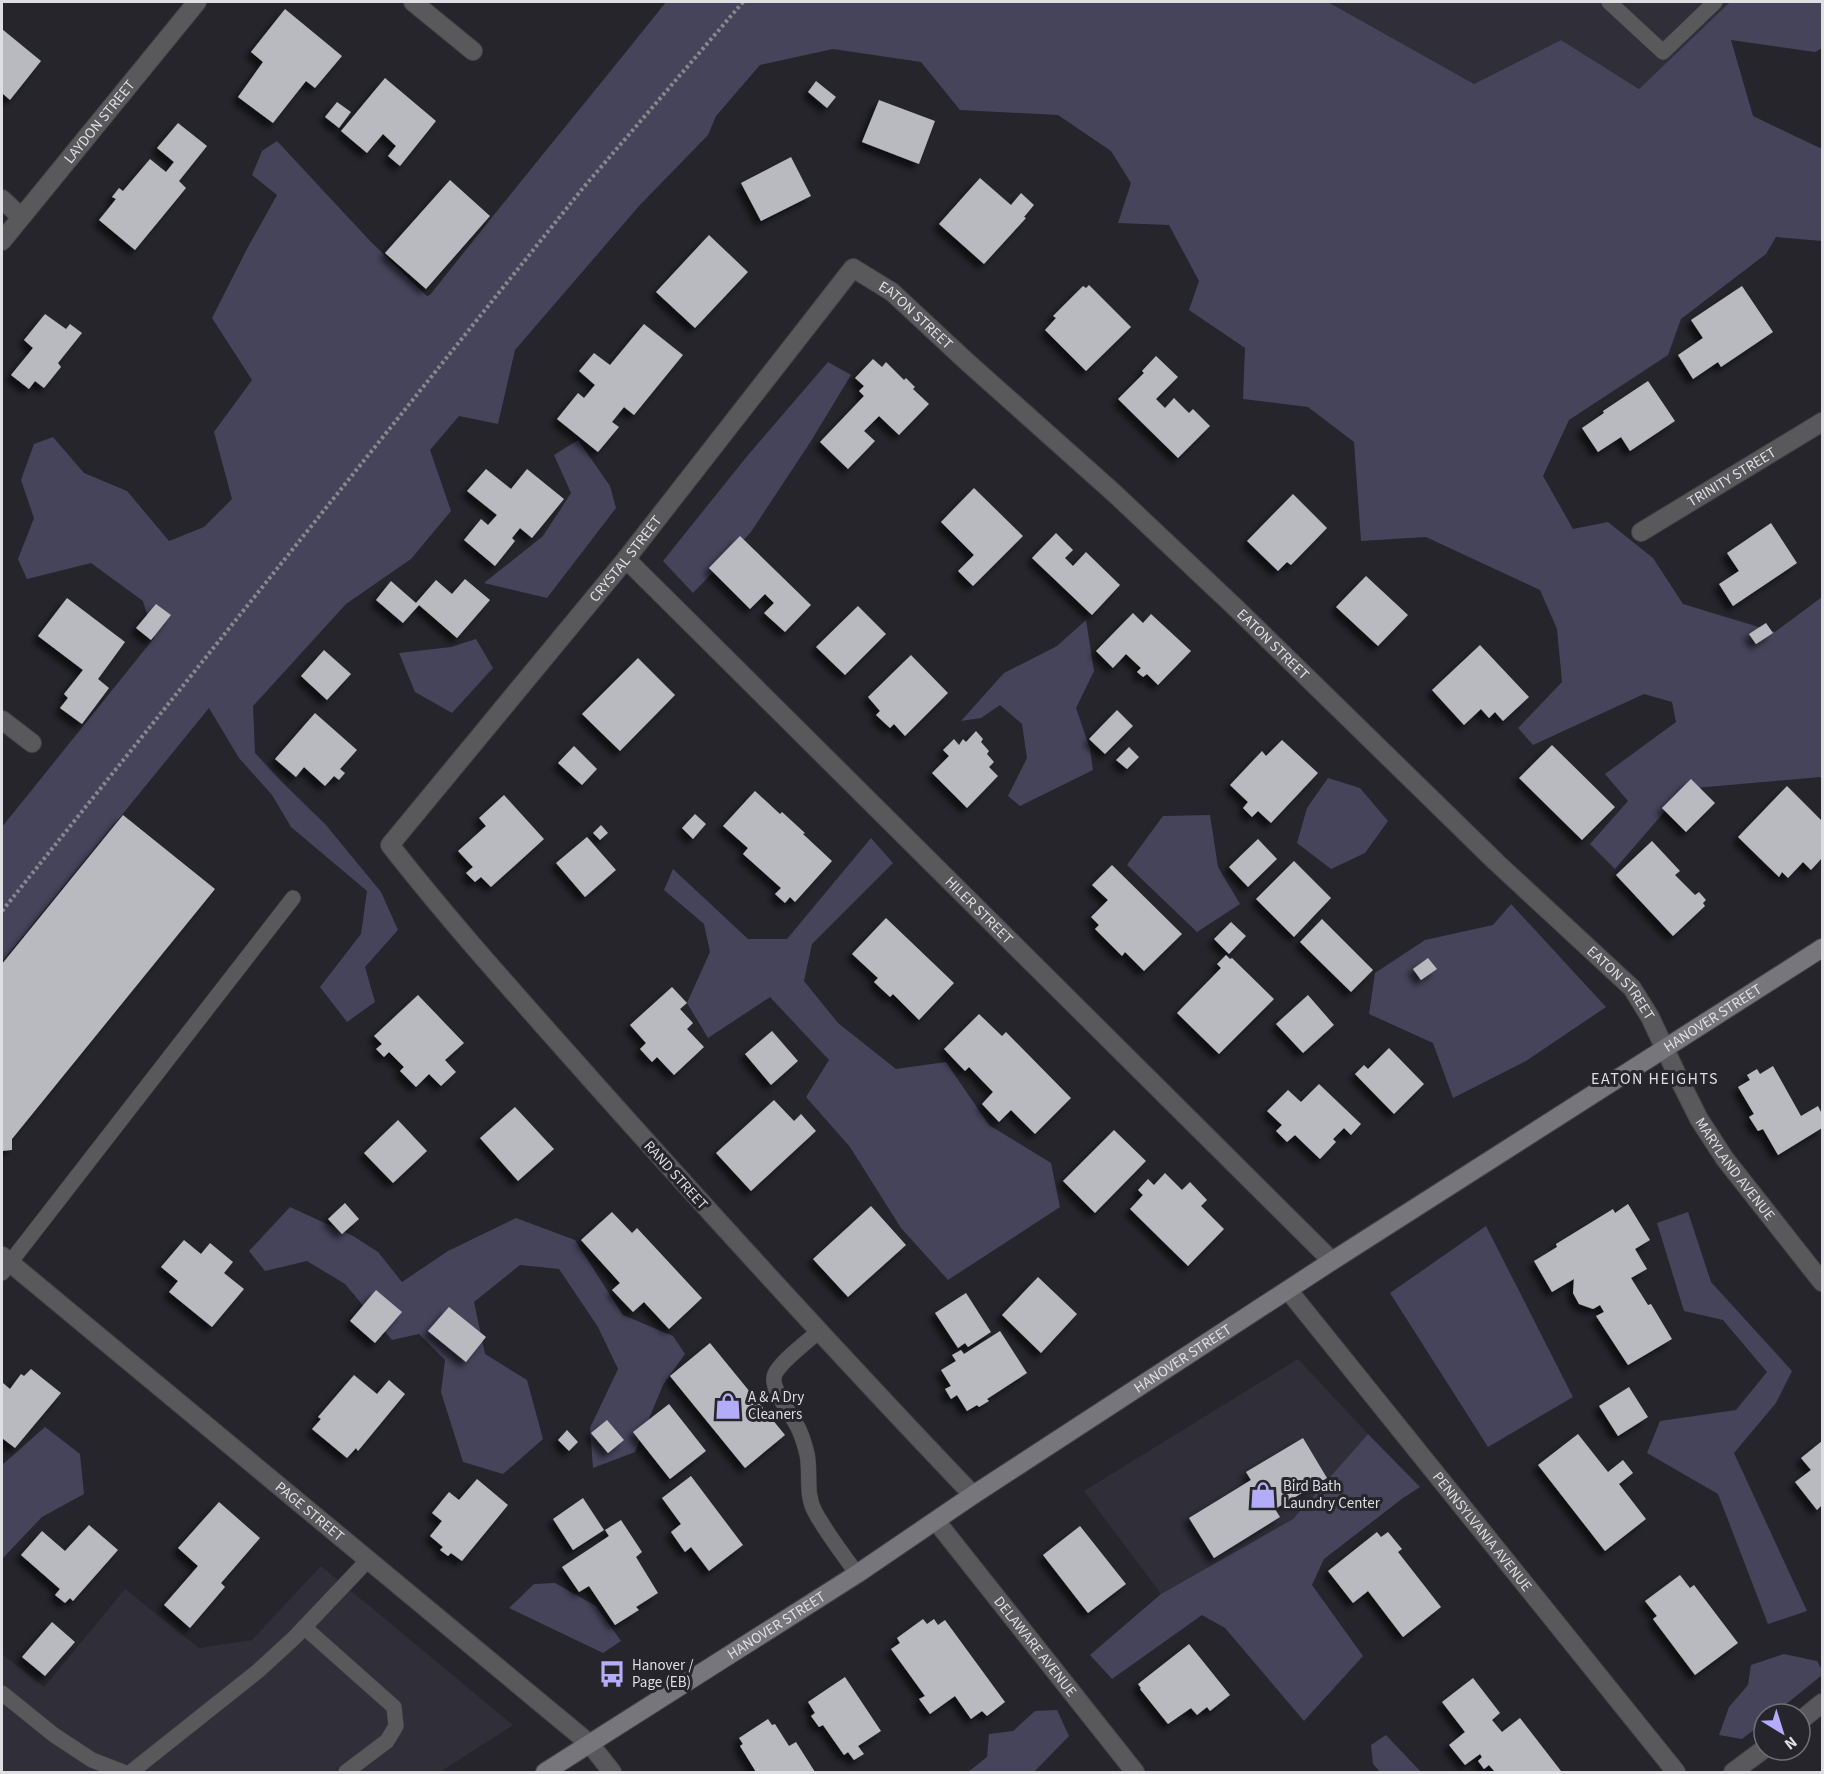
<svg xmlns="http://www.w3.org/2000/svg" width="1824" height="1774" viewBox="0 0 1824 1774" font-family="'Source Sans 3',sans-serif">
<style>
.built{fill:#2f2e39}
.green{fill:#46445b}
.building{fill:#b9b9c0;filter:url(#shadow)}
.lines{fill:none;stroke-linecap:round;stroke-linejoin:round}
.lane-casing{stroke:#434348;stroke-width:16}
.street-casing{stroke:#434348;stroke-width:20}
.secondary-casing{stroke:#434348;stroke-width:20}
.path{stroke:#88888d;stroke-width:4;stroke-dasharray:3 3;stroke-linecap:butt}
.lane{stroke:#59595c;stroke-width:15}
.street{stroke:#59595c;stroke-width:18}
.secondary{stroke:#76767b;stroke-width:18}
.labels{text-anchor:middle;stroke-width:6;stroke-linejoin:round;paint-order:stroke}
.street-label{font-size:15px;fill:#dfdfe3;stroke:#25252b}
.poi-label{font-size:15px;fill:#dfdfe3;stroke:#25252b;text-anchor:start}
.neighbourhood-label{font-size:16px;letter-spacing:1.5px;fill:#dfdfe3;stroke:#25252b}
</style>
<defs>
<filter id="shadow"><feDropShadow dx="-5.5" dy="5.5" stdDeviation="3" flood-color="#0009"/></filter>
</defs>
<rect width="100%" height="100%" fill="#25252b"/>
<path class="built" d="M1328,2H1730L1639,89L1561,40L1474,84Z
M1298,1359L1368,1434L1293,1519L1161,1594L1084,1491Z
M321,1566L513,1725L440,1772H2V1654L44,1687L125,1589L199,1648L252,1640Z"/>
<path class="green" d="M666,2H1328L1474,84L1561,40L1639,89L1730,2H1822V48L1815,52L1731,40L1753,116L1820,148L1822,147V241L1776,237L1766,254L1681,319L1668,355L1569,420L1543,476L1573,529L1608,522L1653,558L1683,604L1775,632L1822,597V780L1820,777L1684,789L1615,869L1590,844L1628,801L1605,774L1676,722L1672,702L1644,694L1533,745L1518,728L1562,682L1557,629L1540,590L1426,537L1361,541L1354,442L1308,407L1243,399L1245,348L1189,310L1199,281L1169,225L1118,223L1131,183L1111,151L1058,115L960,110L921,62L833,49L760,65L716,116L708,135L639,206L515,350L498,424L459,416L430,450L451,511L411,559L346,604L253,706L255,753L282,782L326,825L381,892L398,930L365,967L375,1002L347,1022L320,987L361,934L367,891L291,827L272,795L239,758L209,708L2,962V827L154,638L143,601L91,563L27,579L18,559L34,518L21,480L34,444L53,437L84,473L127,491L169,541L204,527L232,499L214,432L252,380L212,318L248,247L277,195L252,175L262,151L277,141L371,242L427,296L430,295C508,196 588,100 666,2Z
M828,362L851,375L811,441L751,532L693,593L663,561L748,455Z
M578,440L610,486L616,508L547,598L484,583L543,536L571,493L554,455Z
M1086,620L1094,671L1076,708L1090,749L1093,770L1020,806L1008,796L1027,758L1022,724L1000,705L981,718L961,721L1004,673L1057,646Z
M476,639L493,668L452,713L415,692L399,653L451,647Z
M1328,778L1360,788L1388,821L1365,853L1331,869L1297,843L1307,808Z
M1210,815L1218,867L1240,904L1197,932L1127,865L1163,816Z
M871,838L893,863L812,944L804,981L838,1023L896,1069L946,1062L989,1125L1051,1163L1060,1207L948,1280L901,1228L850,1147L806,1097L829,1060L770,997L708,1038L687,1003L710,952L704,924L664,890L673,869L748,939H787Z
M1511,904L1606,1007L1526,1061L1453,1098L1433,1043L1369,1014L1375,973L1425,940L1493,925Z
M290,1207L353,1236L378,1252L402,1282L448,1251L516,1218L575,1240L623,1315L673,1336L685,1354L663,1385L635,1452L593,1468L590,1428L618,1369L598,1327L559,1269L520,1265L474,1302L485,1354L527,1380L543,1439L503,1474L463,1462L441,1392L445,1360L419,1334L392,1340L345,1284L307,1261L265,1271L249,1251Z
M1688,1212L1711,1282L1792,1371L1776,1403L1734,1453L1807,1611L1768,1624L1718,1494L1647,1453L1660,1421L1736,1410L1767,1372L1723,1320L1684,1311L1657,1223Z
M1486,1226L1573,1397L1488,1447L1390,1293Z
M45,1427L80,1454L84,1494L42,1517L2,1559V1465Z
M1368,1434L1420,1487L1403,1498L1324,1559L1312,1585L1363,1656L1304,1721L1225,1628L1202,1615L1112,1679L1090,1655L1161,1594L1293,1519Z
M555,1583L596,1606L621,1641L603,1653L509,1608L534,1584Z
M1784,1654L1817,1661L1822,1670V1675L1774,1714H1764V1722L1742,1739L1719,1735L1729,1707L1748,1685L1751,1665Z
M1057,1710L1069,1736L1034,1772H968L987,1757L989,1734L1013,1731L1035,1711Z
M1386,1735L1421,1772H1380L1373,1764L1371,1745Z"/>
<path class="building" d="M285,9L342,56L315,88L306,81L273,123L238,97L263,62L251,52Z
M2,29L41,61L10,100L2,93Z
M385,78L436,121L400,166L388,156L396,146L383,134L367,153L341,131Z
M816,81L836,97L827,108L808,92Z
M879,100L935,121L919,164L862,142Z
M337,102L351,112L339,128L325,117Z
M178,123L207,146L179,181L186,188L135,250L99,220L116,199L112,197L119,188L123,191L150,159L166,172L174,162L157,148Z
M791,157L811,196L761,221L741,183Z
M980,178L1011,205L1021,193L1034,205L1024,217L1026,218L984,264L939,224Z
M450,180L490,216L426,289L385,253Z
M709,235L748,272L695,328L656,292Z
M1089,285L1131,327L1086,371L1045,330L1056,318L1053,316L1083,286L1086,288Z
M1742,286L1773,332L1721,367L1718,362L1693,379L1678,355L1703,338L1691,320Z
M45,314L66,329L70,324L82,333L58,363L61,367L44,388L35,381L29,389L11,375L33,348L24,340Z
M644,324L683,355L634,415L624,407L612,422L619,427L598,452L557,419L578,393L584,398L595,385L579,371L594,353L610,365Z
M1156,356L1178,377L1156,399L1165,408L1174,398L1189,413L1193,409L1210,426L1178,458L1118,399L1144,373L1142,371Z
M873,359L882,367L886,362L904,380L906,378L915,387L913,389L929,404L899,435L879,416L864,431L875,441L848,469L820,442L864,396L859,391L864,386L855,378Z
M1648,381L1675,421L1630,451L1621,437L1598,452L1582,428L1604,413L1603,411Z
M486,469L511,489L527,469L564,499L532,538L520,528L512,538L515,541L495,566L464,540L481,519L488,525L497,515L467,491Z
M974,488L1023,536L973,586L958,571L974,555L941,522Z
M1293,494L1327,528L1291,565L1287,562L1278,571L1247,541Z
M1771,523L1797,563L1733,606L1719,584L1739,571L1727,553Z
M1056,533L1073,550L1065,558L1073,566L1086,552L1120,585L1092,615L1032,558Z
M740,536L811,605L785,632L764,613L774,603L765,594L750,609L709,568Z
M1366,576L1408,615L1378,646L1336,607Z
M465,579L490,600L457,638L419,605L403,623L376,600L391,581L416,603L436,580L452,594Z
M67,598L125,642L98,679L109,688L82,724L60,708L68,698L64,694L83,670L38,636Z
M156,604L171,615L151,640L136,628Z
M858,606L886,634L845,675L816,647Z
M1133,613L1143,623L1151,614L1191,651L1158,685L1147,674L1143,677L1137,672L1141,668L1126,654L1113,668L1096,651Z
M1766,623L1773,633L1756,644L1749,634Z
M1480,645L1529,697L1503,721L1495,712L1489,718L1481,709L1464,725L1432,690Z
M324,650L351,674L327,700L301,676Z
M911,655L948,693L905,736L894,724L890,728L876,715L880,711L868,697Z
M638,658L675,695L620,751L582,714Z
M1117,710L1133,726L1105,754L1089,739Z
M315,713L357,750L340,769L345,773L339,780L334,776L325,786L304,767L296,777L275,759Z
M976,731L983,739L981,742L989,751L987,754L994,762L989,767L998,776L967,808L932,773L949,756L943,750L954,739L959,745L963,739L966,742Z
M1282,740L1318,773L1271,823L1258,811L1252,817L1243,808L1248,802L1230,785L1262,751L1266,756Z
M1552,745L1615,807L1582,840L1519,778Z
M574,746L597,769L582,785L558,763Z
M1129,747L1139,757L1127,769L1116,760Z
M1691,779L1715,803L1686,832L1662,808Z
M1787,786L1822,821L1821,832L1822,858L1811,870L1803,862L1788,878L1782,872L1779,877L1738,837Z
M755,791L780,814L782,812L805,833L803,834L832,861L795,902L790,897L785,903L775,894L781,888L743,854L748,848L723,826Z
M504,795L544,839L491,887L481,877L475,882L466,873L473,867L458,851L486,826L479,818Z
M695,814L706,824L693,839L682,828Z
M123,815L215,889L12,1139V1150L2,1151V964Z
M601,825L608,833L600,840L593,833Z
M587,837L616,870L585,897L556,863Z
M1258,839L1277,859L1248,887L1229,867Z
M1652,841L1680,871L1675,875L1695,895L1699,892L1706,900L1703,903L1705,906L1673,936L1616,875Z
M1294,861L1331,898L1294,937L1256,899Z
M1112,865L1182,934L1144,971L1125,952L1122,956L1095,929L1099,925L1091,917L1108,900L1092,885Z
M886,918L954,983L919,1020L893,994L890,997L874,982L878,978L852,954Z
M1322,919L1373,970L1351,992L1300,942Z
M1231,922L1246,936L1229,954L1214,939Z
M1226,955L1230,959L1232,958L1274,999L1219,1054L1177,1013L1221,968L1217,964Z
M1428,958L1437,969L1421,980L1413,969Z
M672,987L687,1003L680,1009L693,1023L687,1029L704,1047L674,1075L657,1057L652,1062L640,1049L646,1043L630,1025Z
M418,995L464,1043L445,1060L456,1072L441,1086L429,1074L416,1087L400,1071L404,1067L389,1052L384,1057L376,1049L382,1044L374,1036Z
M1308,995L1334,1025L1303,1053L1276,1024Z
M979,1014L1002,1036L1006,1032L1071,1098L1035,1134L1011,1110L999,1122L982,1104L993,1092L969,1067L965,1071L944,1049Z
M772,1031L798,1061L771,1085L745,1054Z
M1389,1048L1424,1084L1394,1114L1355,1074L1364,1065L1368,1069Z
M1773,1066L1801,1116L1818,1106L1822,1114V1128L1778,1155L1763,1129L1758,1131L1749,1117L1754,1114L1738,1087L1750,1080L1747,1075L1757,1069L1760,1074Z
M1319,1084L1361,1124L1351,1135L1344,1128L1333,1139L1336,1142L1320,1159L1295,1135L1287,1142L1276,1131L1282,1125L1267,1111L1288,1090L1301,1102Z
M774,1100L794,1121L801,1114L816,1131L751,1191L716,1153Z
M515,1107L554,1149L518,1181L480,1138Z
M398,1120L427,1151L393,1183L364,1153Z
M1114,1130L1146,1161L1095,1213L1063,1181Z
M1165,1173L1182,1190L1190,1182L1207,1200L1201,1206L1224,1229L1188,1266L1130,1209L1143,1195L1138,1190L1148,1179L1154,1185Z
M345,1203L359,1219L342,1234L328,1219Z
M1628,1204L1650,1240L1635,1249L1647,1269L1631,1278L1648,1305L1651,1304L1672,1339L1628,1365L1596,1316L1604,1312L1600,1305L1593,1309L1579,1304L1573,1293L1574,1279L1552,1292L1534,1261L1557,1247L1556,1244L1613,1209L1615,1213Z
M871,1206L906,1245L848,1297L813,1259Z
M612,1212L632,1233L637,1228L702,1298L669,1329L644,1302L633,1312L612,1290L620,1283L581,1240Z
M184,1240L201,1254L210,1243L233,1262L224,1273L244,1289L212,1327L169,1292L178,1281L161,1267Z
M1038,1277L1077,1314L1041,1353L1002,1315Z
M376,1290L402,1312L375,1343L350,1321Z
M966,1293L991,1332L968,1347L965,1343L958,1348L935,1313Z
M449,1307L486,1337L466,1362L428,1331Z
M1000,1331L1027,1373L987,1399L989,1401L979,1407L977,1405L967,1411L957,1395L951,1399L945,1389L951,1386L941,1370L956,1361L952,1355L961,1350L964,1354Z
M710,1343L785,1435L745,1468L670,1376Z
M31,1369L61,1393L15,1448L2,1438V1384L3,1383L10,1389L21,1374L24,1376Z
M354,1375L377,1394L389,1380L405,1394L358,1451L356,1448L347,1458L312,1429L321,1419L318,1417Z
M1629,1387L1648,1417L1618,1436L1599,1406Z
M669,1404L706,1451L670,1479L633,1432Z
M607,1420L624,1440L608,1453L591,1433Z
M567,1430L578,1442L569,1451L558,1440Z
M1578,1434L1608,1472L1623,1460L1633,1473L1619,1484L1646,1519L1605,1551L1538,1465Z
M1303,1438L1327,1478L1275,1509L1280,1517L1214,1558L1189,1518L1251,1480L1246,1472Z
M1822,1441V1505L1817,1510L1795,1482L1811,1470L1801,1458Z
M691,1476L743,1545L709,1571L691,1547L685,1552L671,1532L681,1524L662,1498Z
M477,1479L508,1505L462,1561L451,1553L448,1556L440,1550L443,1547L430,1536L442,1521L432,1513L449,1492L459,1500Z
M583,1498L604,1530L573,1550L553,1519Z
M219,1502L260,1538L221,1583L225,1587L190,1628L164,1605L198,1566L178,1548Z
M621,1520L642,1552L636,1557L658,1593L636,1607L639,1610L615,1625L589,1586L579,1592L562,1567L609,1536L605,1530Z
M89,1525L118,1550L73,1601L70,1598L65,1603L55,1595L60,1589L21,1555L42,1531L65,1551Z
M1080,1526L1126,1584L1088,1613L1043,1555Z
M1377,1532L1381,1537L1388,1532L1402,1549L1398,1552L1441,1607L1403,1637L1368,1591L1353,1603L1328,1571Z
M1680,1575L1690,1588L1694,1585L1738,1643L1695,1675L1653,1619L1657,1616L1645,1601Z
M923,1619L927,1624L934,1619L938,1625L945,1620L1005,1702L987,1716L982,1711L971,1719L955,1696L930,1714L919,1699L925,1696L891,1649L900,1643L897,1638Z
M52,1622L75,1642L45,1676L22,1657Z
M1189,1644L1230,1695L1210,1711L1207,1707L1197,1715L1191,1708L1168,1724L1140,1689L1141,1688L1138,1684Z
M845,1677L881,1731L858,1746L864,1754L854,1760L848,1752L844,1755L823,1725L819,1727L811,1716L815,1713L808,1702Z
M1473,1678L1500,1713L1492,1720L1502,1732L1520,1718L1561,1771L1559,1772H1495L1489,1765L1484,1769L1478,1761L1482,1757L1480,1754L1465,1765L1449,1745L1465,1732L1442,1702Z
M768,1719L772,1725L775,1724L789,1746L796,1742L815,1772H756L740,1746L743,1744L739,1738Z"/>
<g class="lines">
<defs>
<path id="lane" d="M1609,2L1663,52L1715,2
M2,1273L293,898
M818,1332C808,1341 780,1362 775,1374C768,1389 795,1417 800,1432C803,1439 805,1446 807,1454C811,1474 805,1494 815,1512C827,1534 843,1554 857,1574
M304,1627L394,1707L396,1726L387,1741L346,1772
M2,1693L54,1735L92,1760L123,1772
M131,1772L258,1671L294,1638L368,1560"/>
<g id="street">
<path d="M413,2L473,51"/>
<path d="M2,199L21,217"/>
<path id="s1" d="M2,241L197,2"/>
<path id="s2" d="M1641,532L1822,422"/>
<path id="s3" d="M626,559L1332,1261"/>
<path d="M2,720L32,743"/>
<path id="s4" d="M2,1256L590,1744L612,1772"/>
<path id="s5" d="M1288,1290L1676,1772"/>
<path id="s6" d="M973,1495C845,1361 720,1224 596,1085C526,1006 455,928 390,845L626,559L853,268L892,292L965,360L1114,493L1237,609L1496,862L1632,988L1650,1017L1680,1081L1699,1119L1725,1159L1822,1282"/>
<path id="s7" d="M936,1521L1135,1772"/>
<path d="M1800,1721L1822,1703"/>
<path d="M1733,1772L1764,1749"/>
</g>
<g id="secondary">
<path id="s8" d="M545,1772L857,1574L973,1495L1332,1261L1822,948"/>
</g>
</defs>
<use href="#lane" class="lane-casing"/>
<use href="#street" class="street-casing"/>
<use href="#secondary" class="secondary-casing"/>
<path class="path" d="M2,911L583,188L743,2"/>
<use href="#lane" class="lane"/>
<use href="#street" class="street"/>
<use href="#secondary" class="secondary"/>
</g>
<defs>
<symbol id="shop-bare" viewBox="-9 -9 18 18"><path d="M-5-2.5h2.3a2.7 3.5 0 0 1 5.4 0H5L5.5 6h-11ZM-1.5-2.5h3a1.5 2.3 0 0 0-3 0Z" fill="#b3adf9" stroke="#25252b" stroke-width="2.5" paint-order="stroke"/></symbol>
<symbol id="bus-bare" viewBox="-9 -9 18 18"><path d="M-5-6H5V4H4V6H2V4H-2V6H-4V4H-5ZM-3.5-4V0h7V-4ZM-3.5 1.2v1.5H-2V1.2ZM2 1.2v1.5H3.5V1.2Z" fill="#b3adf9" stroke="#25252b" stroke-width="2.5" paint-order="stroke"/></symbol>
</defs>
<g fill-rule="evenodd">
<use href="#shop-bare" x="709" y="1387" width="38" height="38"/>
<use href="#shop-bare" x="1244" y="1476" width="38" height="38"/>
<use href="#bus-bare" x="593" y="1655" width="38" height="38"/>
</g>
<g class="labels">
<g class="street-label">
<text dy="5" stroke="none"><textPath href="#s1" startOffset="154">LAYDON STREET</textPath></text>
<text dy="5" stroke="none"><textPath href="#s6" startOffset="1692">EATON STREET</textPath></text>
<text dy="5" stroke="none"><textPath href="#s2" startOffset="106">TRINITY STREET</textPath></text>
<text dy="5" stroke="none"><textPath href="#s6" startOffset="1244">CRYSTAL STREET</textPath></text>
<text dy="5" stroke="none"><textPath href="#s6" startOffset="2178">EATON STREET</textPath></text>
<text dy="5" stroke="none"><textPath href="#s3" startOffset="498">HILER STREET</textPath></text>
<text dy="5" stroke="none"><textPath href="#s6" startOffset="2664">EATON STREET</textPath></text>
<text dy="5" stroke="none"><textPath href="#s8" startOffset="1390">HANOVER STREET</textPath></text>
<text dy="5" stroke="none"><textPath href="#s6" startOffset="2884">MARYLAND AVENUE</textPath></text>
<text transform="translate(676 1175) rotate(48)" y="5">RAND STREET</text>
<text dy="5" stroke="none"><textPath href="#s8" startOffset="760">HANOVER STREET</textPath></text>
<text dy="5" stroke="none"><textPath href="#s4" startOffset="400">PAGE STREET</textPath></text>
<text dy="5" stroke="none"><textPath href="#s5" startOffset="310">PENNSYLVANIA AVENUE</textPath></text>
<text dy="5" stroke="none"><textPath href="#s8" startOffset="274">HANOVER STREET</textPath></text>
<text dy="5" stroke="none"><textPath href="#s7" startOffset="160">DELAWARE AVENUE</textPath></text>
</g>
<g class="poi-label">
<text x="748" y="1402">A &amp; A Dry<tspan x="748" dy="17">Cleaners</tspan></text>
<text x="1283" y="1491">Bird Bath<tspan x="1283" dy="17">Laundry Center</tspan></text>
<text x="632" y="1670">Hanover /<tspan x="632" dy="17">Page (EB)</tspan></text>
</g>
<g class="neighbourhood-label">
<text x="1655" y="1084">EATON HEIGHTS</text>
</g>
</g>
<rect width="1824" height="1774" fill="none" stroke="#dfdfe3" stroke-width="6"/>
<g transform="translate(1782 1732) rotate(142)"><circle r="28" fill="#25252b" stroke="#6f6f75" stroke-width="1.5"/>
<path d="M0-4.5L10 22L0 15L-10 22Z" fill="#b3adf9"/>
<text y="-9" font-size="16" font-weight="bold" text-anchor="middle" fill="#dfdfe3">N</text>
</g>
</svg>
